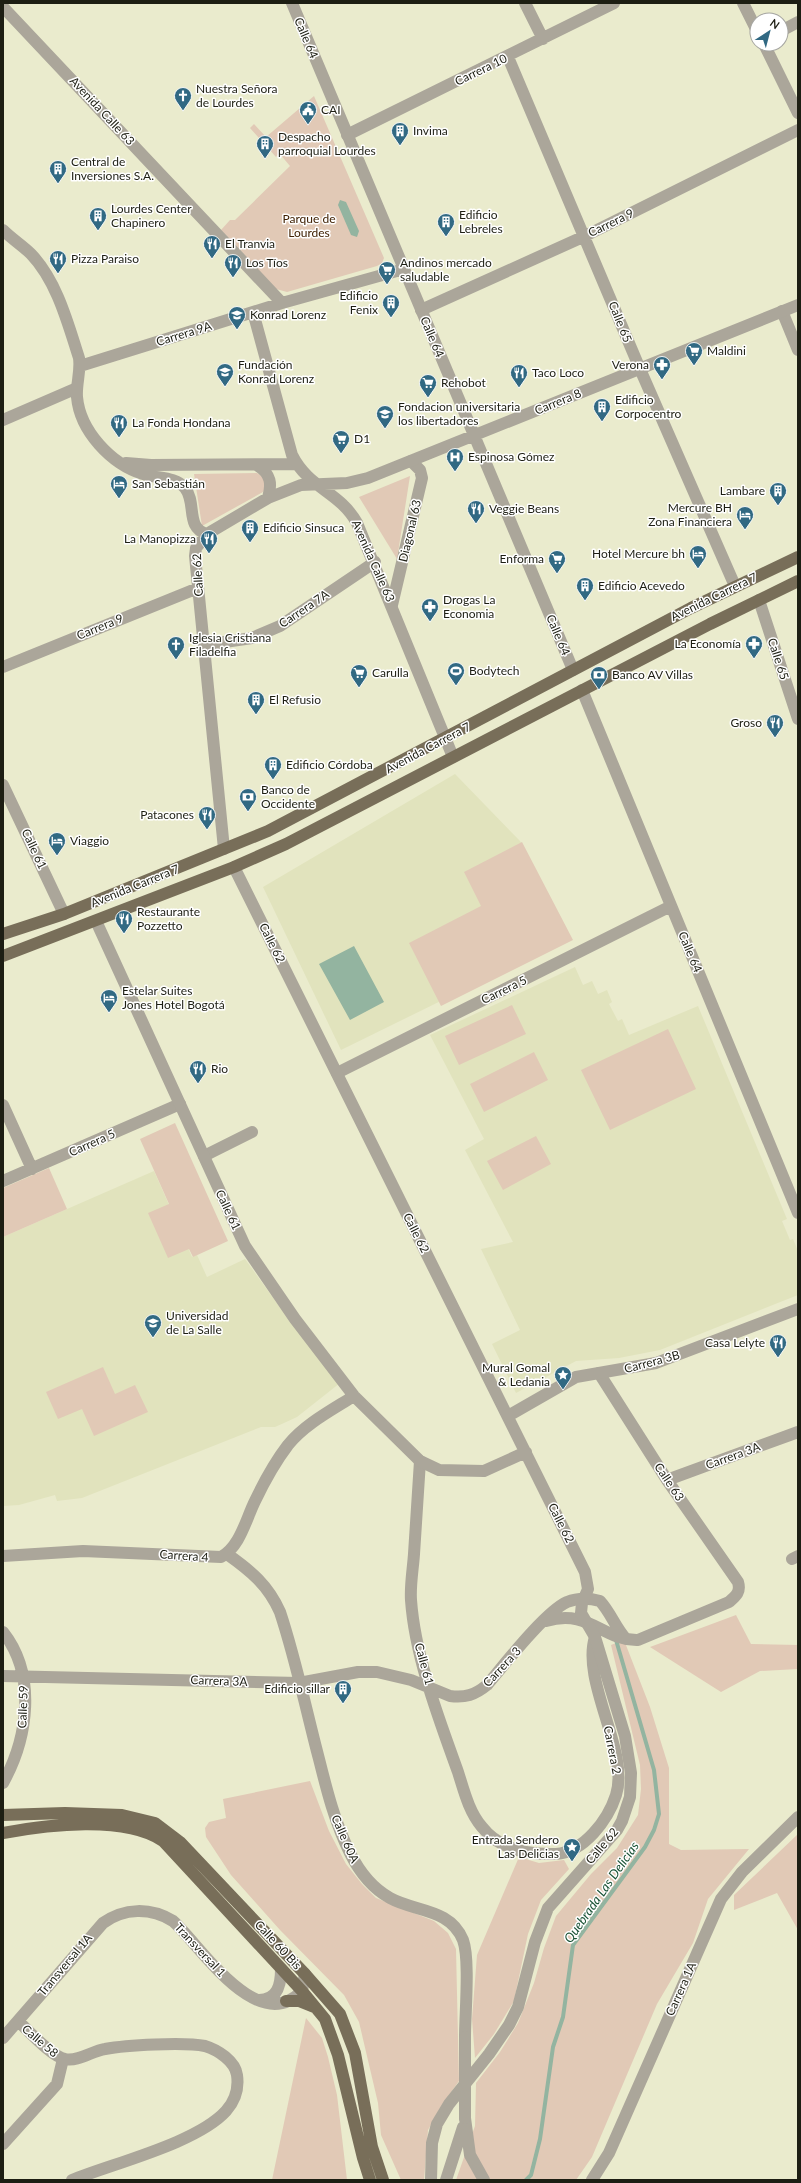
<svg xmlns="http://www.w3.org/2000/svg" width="801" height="2183" viewBox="0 0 801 2183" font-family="Lato,sans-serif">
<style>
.built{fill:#e1e3bd}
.green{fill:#e1c9b6}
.water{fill:#93b4a0}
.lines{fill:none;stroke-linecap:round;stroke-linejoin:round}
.stream{stroke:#93b4a0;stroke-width:4}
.minor{stroke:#aba69a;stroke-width:12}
.tertiary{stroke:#aba69a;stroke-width:12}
.primary{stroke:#786e59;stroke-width:12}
.tertiary-bridge{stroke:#aba69a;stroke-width:12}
.labels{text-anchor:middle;stroke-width:3;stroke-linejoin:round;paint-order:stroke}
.street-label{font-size:12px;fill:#1d1e13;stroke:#fff}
.poi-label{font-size:12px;fill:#1d1e13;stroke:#fff;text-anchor:start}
.park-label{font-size:12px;fill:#3f2103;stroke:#fff}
.water-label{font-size:13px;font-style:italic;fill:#1a5336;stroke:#fff}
</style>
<rect width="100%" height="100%" fill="#eaebcd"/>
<path class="built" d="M455,774L520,841L571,937L341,1050L263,887Z
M575,967L583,985L592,981L598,994L607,990L612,1002L609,1004L618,1021L622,1019L629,1035L698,1006L787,1219L782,1221L790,1240L793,1239L798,1251V1295L660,1350L619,1358L576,1361L516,1393L492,1344L520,1330L481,1249L513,1242L465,1150L484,1139L430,1035Z
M154,1171L192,1257L197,1255L207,1277L245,1259L292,1324L340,1383L297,1417L284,1423L275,1427H261L82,1498L57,1501L55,1495L19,1505L3,1506V1237Z"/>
<path class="green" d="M314,96L384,258L382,263L377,266L287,292L276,289L221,230L230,220H235L290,166L279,153L276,157L250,128L254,124L266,137Z
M257,473L266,479L268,485L263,492L202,526L194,474Z
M410,476L397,559L359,497Z
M522,842L573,940L441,1006L409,943L481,906L464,872Z
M512,1005L526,1034L459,1065L445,1036Z
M668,1029L696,1089L610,1130L581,1070Z
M534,1052L548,1080L484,1112L470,1084Z
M175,1123L228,1241L193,1257L189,1249L168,1258L148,1213L169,1204L140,1139Z
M536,1136L551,1164L503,1190L487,1161Z
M49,1168L67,1209L3,1237V1188Z
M103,1367L115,1394L135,1385L148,1412L94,1436L82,1409L58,1419L46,1392Z
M736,1615L751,1644L798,1645V1669L760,1671L721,1692L650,1647Z
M624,1640L650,1707L669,1768V1844L681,1850L749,1849L708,1899L693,1943L657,2004L592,2157L576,2180H456L475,2126L476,2083L500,2052L518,2023L534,1983L544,1948L556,1916L591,1874L617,1848L638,1815L641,1789L640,1765L611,1645Z
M310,1781L329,1831L346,1864L362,1884L376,1898L434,1921L448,1933L456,1949L459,2081L440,2108L428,2130L424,2180H401L381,2135L378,2103L359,2022L344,1995L280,1930L231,1875L206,1837L205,1828L209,1822L226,1818L223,1799Z
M798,1834V1930L777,1893L734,1910V1895Z
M519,1857L539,1863L564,1860L569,1869L541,1900L528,1934L514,2001L494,2034L475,2058L472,2019L477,1955Z
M306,2018L322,2038L328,2057L337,2095L347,2180H272Z"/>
<path class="water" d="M340,200L346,202L359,231L357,237L351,235L338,205Z
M354,946L384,1002L350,1020L319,964Z"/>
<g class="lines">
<path class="stream" d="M526,2180L531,2175L540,2139L553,2047L563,2017L573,1945L645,1847L654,1830L659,1814L654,1770L616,1640"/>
<path class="minor" d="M525,3L543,39
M781,31L798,22
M508,57L640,369L735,586
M347,135L614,3
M421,310L585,236L798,130
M782,311L798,350
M3,420L77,388
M392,605L422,478L420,470L411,461
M204,645L252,638L280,626L375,562
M582,690L798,1213
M3,785L64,914
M337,1073L671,906
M3,1105L32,1169
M204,1156L252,1132
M3,1181L180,1104
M420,1461C418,1492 416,1523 414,1554C413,1569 410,1585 411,1600C415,1657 439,1719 458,1772C464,1791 469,1812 482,1827C500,1850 529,1855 556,1854C584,1852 608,1820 616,1795C630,1752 581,1682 595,1637
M667,1480L798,1432
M792,1559L798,1556
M546,1621C589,1608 603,1641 638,1640L729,1602C736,1596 741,1592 738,1582L667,1480L599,1373
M3,1632C37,1675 28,1738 3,1783
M3,1676L299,1683L358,1672H377L411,1680L450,1696C465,1698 475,1695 487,1685C504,1665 545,1612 567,1602C577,1598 589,1598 600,1601C611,1613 615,1627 626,1639
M259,2000C278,2000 281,1984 281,1969
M18,2021C29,2031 52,2057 65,2059C78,2062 92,2051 105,2049C126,2045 184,2042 205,2046C218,2050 235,2061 237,2075C239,2089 235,2101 226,2111C197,2143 114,2163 72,2180
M3,2038L103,1923C124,1908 150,1907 173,1921C201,1946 257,2037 302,1991L305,1974
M3,2144L57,2084L63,2059"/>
<path class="tertiary" d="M292,3L573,670
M743,3L757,31
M3,7L282,303
M764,44L798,113
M3,230C12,239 23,246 31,254C57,281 68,324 79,358C81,371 76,384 77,397C80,431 111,464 143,474C156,479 175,476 185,488C197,503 185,528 207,534
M253,312L292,455C309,489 339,491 357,523L453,757
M80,366L282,303L404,269
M126,463L151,465L297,464
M258,466C271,474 272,484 268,498
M759,600L798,719
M3,667L198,588
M224,849L195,556L196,548L207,534L268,498L301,485L347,483L368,478L798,305
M234,867L585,1572L588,1589L582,1603L581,1613L595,1637L625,1736L631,1773L630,1797L622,1821L617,1830L548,1908L535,1942L518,2007L509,2025L489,2054L449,2104L437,2124L432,2143L431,2180
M96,921L245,1246L295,1319L354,1396L420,1461L439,1470L484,1471L526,1452
M508,1416L576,1377L656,1363L798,1309
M227,1554C251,1571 268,1585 280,1612C296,1660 306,1710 319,1759C327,1791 335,1823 350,1853C359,1871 372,1888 390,1898C415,1912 450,1908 463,1940C470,1959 465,2014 465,2037
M3,1556L83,1551L221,1557C240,1547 246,1519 255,1501C264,1482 275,1462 288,1445C305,1424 332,1410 354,1396
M465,2118L470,2155L484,2180
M446,2180L463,2127
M592,2180L609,2153L721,1899L742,1872L798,1817"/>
<path class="primary" d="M3,934L64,914L268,831L691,608L798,557
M3,956L234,867L286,844L710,624L798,581
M3,1815L65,1813L122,1815L155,1823L180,1842L305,1974L340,2014L355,2053L372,2147L383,2180
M3,1833C47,1825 125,1815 163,1841L302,1991L325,2019L338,2055L363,2158L370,2180
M286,2001H299L314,2007"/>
<path class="tertiary-bridge" d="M465,2118V2037"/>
</g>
<defs>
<symbol id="church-pin" viewBox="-11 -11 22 30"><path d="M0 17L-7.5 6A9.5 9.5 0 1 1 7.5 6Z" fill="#316983" stroke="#fff"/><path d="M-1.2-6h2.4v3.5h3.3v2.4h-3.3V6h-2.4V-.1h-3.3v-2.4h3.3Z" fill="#fff"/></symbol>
<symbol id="civic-pin" viewBox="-11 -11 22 30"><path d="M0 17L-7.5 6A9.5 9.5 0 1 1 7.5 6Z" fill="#316983" stroke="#fff"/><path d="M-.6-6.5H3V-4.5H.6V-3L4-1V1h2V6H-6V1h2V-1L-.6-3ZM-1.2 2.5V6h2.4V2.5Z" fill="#fff"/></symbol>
<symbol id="building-pin" viewBox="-11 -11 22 30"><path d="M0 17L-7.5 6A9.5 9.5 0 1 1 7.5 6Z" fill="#316983" stroke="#fff"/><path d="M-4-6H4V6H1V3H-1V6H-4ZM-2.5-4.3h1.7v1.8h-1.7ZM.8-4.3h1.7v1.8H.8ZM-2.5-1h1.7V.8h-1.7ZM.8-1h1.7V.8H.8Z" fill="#fff"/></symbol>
<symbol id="restaurant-pin" viewBox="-11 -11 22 30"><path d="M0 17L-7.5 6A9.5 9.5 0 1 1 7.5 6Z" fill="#316983" stroke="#fff"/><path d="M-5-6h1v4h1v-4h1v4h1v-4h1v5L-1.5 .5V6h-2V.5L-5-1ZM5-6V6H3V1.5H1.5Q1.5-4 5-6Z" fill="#fff"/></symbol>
<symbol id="supermarket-pin" viewBox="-11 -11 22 30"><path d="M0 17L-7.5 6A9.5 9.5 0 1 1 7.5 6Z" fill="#316983" stroke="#fff"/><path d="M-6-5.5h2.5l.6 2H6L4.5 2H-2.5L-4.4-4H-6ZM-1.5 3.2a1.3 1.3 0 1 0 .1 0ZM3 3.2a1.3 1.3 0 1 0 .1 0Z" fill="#fff"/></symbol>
<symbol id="university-pin" viewBox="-11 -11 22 30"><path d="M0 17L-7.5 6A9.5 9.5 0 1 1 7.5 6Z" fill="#316983" stroke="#fff"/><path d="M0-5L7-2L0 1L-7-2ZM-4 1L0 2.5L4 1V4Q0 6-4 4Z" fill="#fff"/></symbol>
<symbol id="pharmacy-pin" viewBox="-11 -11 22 30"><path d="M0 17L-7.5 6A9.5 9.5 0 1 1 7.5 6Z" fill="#316983" stroke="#fff"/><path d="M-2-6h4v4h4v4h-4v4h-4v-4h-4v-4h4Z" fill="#fff"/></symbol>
<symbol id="hospital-pin" viewBox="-11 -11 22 30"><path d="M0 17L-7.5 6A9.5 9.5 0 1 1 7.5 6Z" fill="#316983" stroke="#fff"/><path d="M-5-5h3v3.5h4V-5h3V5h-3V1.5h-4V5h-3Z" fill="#fff"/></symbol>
<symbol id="hotel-pin" viewBox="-11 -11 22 30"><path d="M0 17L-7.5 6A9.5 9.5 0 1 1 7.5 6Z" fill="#316983" stroke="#fff"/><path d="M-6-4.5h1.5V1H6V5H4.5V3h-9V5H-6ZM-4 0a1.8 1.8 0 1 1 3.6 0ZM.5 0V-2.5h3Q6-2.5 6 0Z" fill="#fff"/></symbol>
<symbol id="stadium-pin" viewBox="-11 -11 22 30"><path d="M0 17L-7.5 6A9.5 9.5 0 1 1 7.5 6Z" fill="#316983" stroke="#fff"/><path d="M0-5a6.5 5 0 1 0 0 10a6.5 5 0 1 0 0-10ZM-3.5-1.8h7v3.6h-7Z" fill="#fff"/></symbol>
<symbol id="bank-pin" viewBox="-11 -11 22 30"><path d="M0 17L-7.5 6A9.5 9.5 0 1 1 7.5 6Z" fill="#316983" stroke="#fff"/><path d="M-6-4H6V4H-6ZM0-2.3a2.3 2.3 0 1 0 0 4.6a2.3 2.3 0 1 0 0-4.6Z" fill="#fff"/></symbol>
<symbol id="sight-pin" viewBox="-11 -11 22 30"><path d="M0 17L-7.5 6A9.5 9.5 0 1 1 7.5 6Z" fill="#316983" stroke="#fff"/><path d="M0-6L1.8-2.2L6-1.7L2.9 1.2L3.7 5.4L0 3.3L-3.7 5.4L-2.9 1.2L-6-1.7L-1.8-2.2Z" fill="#fff"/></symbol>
</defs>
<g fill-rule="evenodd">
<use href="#church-pin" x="173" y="86" width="20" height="27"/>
<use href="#civic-pin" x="298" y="100" width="20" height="27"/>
<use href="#building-pin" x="390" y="121" width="20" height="27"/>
<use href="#building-pin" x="255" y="134" width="20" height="27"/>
<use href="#building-pin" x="48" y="159" width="20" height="27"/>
<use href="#building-pin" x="88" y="206" width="20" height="27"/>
<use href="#building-pin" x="436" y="212" width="20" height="27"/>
<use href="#restaurant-pin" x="202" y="234" width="20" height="27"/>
<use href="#restaurant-pin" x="48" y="249" width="20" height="27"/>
<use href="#restaurant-pin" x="223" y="253" width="20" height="27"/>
<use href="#supermarket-pin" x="377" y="260" width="20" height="27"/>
<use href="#building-pin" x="381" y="293" width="20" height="27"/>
<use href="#university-pin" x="227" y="305" width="20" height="27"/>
<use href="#supermarket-pin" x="684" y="341" width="20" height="27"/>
<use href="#pharmacy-pin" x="652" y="355" width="20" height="27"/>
<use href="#university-pin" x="215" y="362" width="20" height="27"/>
<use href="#restaurant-pin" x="509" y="363" width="20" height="27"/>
<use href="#supermarket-pin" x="418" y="373" width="20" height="27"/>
<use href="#building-pin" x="592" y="397" width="20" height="27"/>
<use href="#university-pin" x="375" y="404" width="20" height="27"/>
<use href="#restaurant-pin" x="109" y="413" width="20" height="27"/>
<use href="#supermarket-pin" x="331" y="429" width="20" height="27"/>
<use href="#hospital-pin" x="445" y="447" width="20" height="27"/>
<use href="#hotel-pin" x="109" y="474" width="20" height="27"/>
<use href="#building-pin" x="768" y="481" width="20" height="27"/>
<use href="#restaurant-pin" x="466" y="499" width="20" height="27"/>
<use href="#hotel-pin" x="735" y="505" width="20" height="27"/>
<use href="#building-pin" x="240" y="518" width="20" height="27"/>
<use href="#restaurant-pin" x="199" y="529" width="20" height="27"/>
<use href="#hotel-pin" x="688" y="544" width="20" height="27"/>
<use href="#supermarket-pin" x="547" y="549" width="20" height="27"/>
<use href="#building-pin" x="575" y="576" width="20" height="27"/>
<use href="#pharmacy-pin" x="420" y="597" width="20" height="27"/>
<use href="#pharmacy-pin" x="744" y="634" width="20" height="27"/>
<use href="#church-pin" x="166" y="635" width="20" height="27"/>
<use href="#stadium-pin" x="446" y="661" width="20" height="27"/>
<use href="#supermarket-pin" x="349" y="663" width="20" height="27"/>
<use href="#bank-pin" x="589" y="665" width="20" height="27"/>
<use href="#building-pin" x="246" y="690" width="20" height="27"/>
<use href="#restaurant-pin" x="765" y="713" width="20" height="27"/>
<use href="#building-pin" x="263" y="755" width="20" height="27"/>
<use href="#bank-pin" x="238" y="787" width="20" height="27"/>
<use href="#restaurant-pin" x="197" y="805" width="20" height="27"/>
<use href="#hotel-pin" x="47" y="831" width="20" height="27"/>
<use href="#restaurant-pin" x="114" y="909" width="20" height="27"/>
<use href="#hotel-pin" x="99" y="988" width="20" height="27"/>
<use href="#restaurant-pin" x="188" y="1059" width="20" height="27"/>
<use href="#university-pin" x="143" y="1313" width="20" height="27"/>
<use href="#restaurant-pin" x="768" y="1333" width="20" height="27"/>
<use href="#sight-pin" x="553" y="1365" width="20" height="27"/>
<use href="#building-pin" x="333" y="1679" width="20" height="27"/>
<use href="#sight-pin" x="562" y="1837" width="20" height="27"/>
</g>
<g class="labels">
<g class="street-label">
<text transform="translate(306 38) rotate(67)" y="4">Calle 64</text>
<text transform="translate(481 70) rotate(-26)" y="4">Carrera 10</text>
<text transform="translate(102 111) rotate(47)" y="4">Avenida Calle 63</text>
<text transform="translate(611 223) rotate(-26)" y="4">Carrera 9</text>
<text transform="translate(620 322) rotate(68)" y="4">Calle 65</text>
<text transform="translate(184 334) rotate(-17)" y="4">Carrera 9A</text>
<text transform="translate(432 337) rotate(67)" y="4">Calle 64</text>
<text transform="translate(558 402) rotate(-22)" y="4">Carrera 8</text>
<text transform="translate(410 531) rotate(-77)" y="4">Diagonal 63</text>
<text transform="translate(373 561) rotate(66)" y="4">Avenida Calle 63</text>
<text transform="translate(198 575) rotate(-93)" y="4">Calle 62</text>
<text transform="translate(714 597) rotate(-26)" y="4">Avenida Carrera 7</text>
<text transform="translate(304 609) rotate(-34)" y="4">Carrera 7A</text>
<text transform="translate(100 627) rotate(-22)" y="4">Carrera 9</text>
<text transform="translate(558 635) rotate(67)" y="4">Calle 64</text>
<text transform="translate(778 659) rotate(72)" y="4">Calle 65</text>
<text transform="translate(428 748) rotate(-28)" y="4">Avenida Carrera 7</text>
<text transform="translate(34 849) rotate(65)" y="4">Calle 61</text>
<text transform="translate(135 886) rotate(-22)" y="4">Avenida Carrera 7</text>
<text transform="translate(272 943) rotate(63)" y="4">Calle 62</text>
<text transform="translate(690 952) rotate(67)" y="4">Calle 64</text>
<text transform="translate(504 990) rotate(-26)" y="4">Carrera 5</text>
<text transform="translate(92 1143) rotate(-24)" y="4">Carrera 5</text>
<text transform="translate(228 1210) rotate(65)" y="4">Calle 61</text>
<text transform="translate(416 1233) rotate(63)" y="4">Calle 62</text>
<text transform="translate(652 1362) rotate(-15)" y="4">Carrera 3B</text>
<text transform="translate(733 1456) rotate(-20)" y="4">Carrera 3A</text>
<text transform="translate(669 1482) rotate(56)" y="4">Calle 63</text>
<text transform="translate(561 1523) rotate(63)" y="4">Calle 62</text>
<text transform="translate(184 1556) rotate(4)" y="4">Carrera 4</text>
<text transform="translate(424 1664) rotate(75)" y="4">Calle 61</text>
<text transform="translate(502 1667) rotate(-47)" y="4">Carrera 3</text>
<text transform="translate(219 1681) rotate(2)" y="4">Carrera 3A</text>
<text transform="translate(23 1707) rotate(-88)" y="4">Calle 59</text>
<text transform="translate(612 1750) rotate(79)" y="4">Carrera 2</text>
<text transform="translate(345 1839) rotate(66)" y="4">Calle 60A</text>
<text transform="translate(602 1846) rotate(-50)" y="4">Calle 62</text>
<text transform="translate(278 1945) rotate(47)" y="4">Calle 60 Bis</text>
<text transform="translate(200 1950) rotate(47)" y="4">Transversal 1</text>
<text transform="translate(65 1965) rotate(-50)" y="4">Transversal 1A</text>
<text transform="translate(681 1989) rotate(-66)" y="4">Carrera 1A</text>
<text transform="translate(40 2041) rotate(40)" y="4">Calle 58</text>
</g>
<g class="poi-label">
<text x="196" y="93">Nuestra Señora<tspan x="196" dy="14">de Lourdes</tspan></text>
<text x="321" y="114">CAI</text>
<text x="413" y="135">Invima</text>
<text x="278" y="141">Despacho<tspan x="278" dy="14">parroquial Lourdes</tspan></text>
<text x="71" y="166">Central de<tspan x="71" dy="14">Inversiones S.A.</tspan></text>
<text x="111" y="213">Lourdes Center<tspan x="111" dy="14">Chapinero</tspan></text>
<text x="459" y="219">Edificio<tspan x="459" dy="14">Lebreles</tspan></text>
<text x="225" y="248">El Tranvia</text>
<text x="71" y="263">Pizza Paraiso</text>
<text x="246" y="267">Los Tíos</text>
<text x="400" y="267">Andinos mercado<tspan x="400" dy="14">saludable</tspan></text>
<text x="378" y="300" text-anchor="end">Edificio<tspan x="378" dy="14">Fenix</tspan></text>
<text x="250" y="319">Konrad Lorenz</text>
<text x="707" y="355">Maldini</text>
<text x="238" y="369">Fundación<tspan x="238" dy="14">Konrad Lorenz</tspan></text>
<text x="649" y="369" text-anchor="end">Verona</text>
<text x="532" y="377">Taco Loco</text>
<text x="441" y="387">Rehobot</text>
<text x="615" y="404">Edificio<tspan x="615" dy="14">Corpocentro</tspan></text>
<text x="398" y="411">Fondacion universitaria<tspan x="398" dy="14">los libertadores</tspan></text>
<text x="132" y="427">La Fonda Hondana</text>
<text x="354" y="443">D1</text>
<text x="468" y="461">Espinosa Gómez</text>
<text x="132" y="488">San Sebastián</text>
<text x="765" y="495" text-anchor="end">Lambare</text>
<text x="732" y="512" text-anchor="end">Mercure BH<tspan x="732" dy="14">Zona Financiera</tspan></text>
<text x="489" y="513">Veggie Beans</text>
<text x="263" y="532">Edificio Sinsuca</text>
<text x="196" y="543" text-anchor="end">La Manopizza</text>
<text x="685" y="558" text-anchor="end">Hotel Mercure bh</text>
<text x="544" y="563" text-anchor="end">Enforma</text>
<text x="598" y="590">Edificio Acevedo</text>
<text x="443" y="604">Drogas La<tspan x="443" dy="14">Economia</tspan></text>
<text x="189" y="642">Iglesia Cristiana<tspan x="189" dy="14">Filadelfia</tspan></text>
<text x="741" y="648" text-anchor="end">La Economía</text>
<text x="469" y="675">Bodytech</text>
<text x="372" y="677">Carulla</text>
<text x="612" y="679">Banco AV Villas</text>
<text x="269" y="704">El Refusio</text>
<text x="762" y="727" text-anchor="end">Groso</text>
<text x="286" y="769">Edificio Córdoba</text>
<text x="261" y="794">Banco de<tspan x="261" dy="14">Occidente</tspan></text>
<text x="194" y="819" text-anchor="end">Patacones</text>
<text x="70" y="845">Viaggio</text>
<text x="137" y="916">Restaurante<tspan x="137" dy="14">Pozzetto</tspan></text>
<text x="122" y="995">Estelar Suites<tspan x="122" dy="14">Jones Hotel Bogotá</tspan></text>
<text x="211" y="1073">Rio</text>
<text x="166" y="1320">Universidad<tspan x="166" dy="14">de La Salle</tspan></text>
<text x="765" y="1347" text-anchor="end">Casa Lelyte</text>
<text x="550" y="1372" text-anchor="end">Mural Gomal<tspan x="550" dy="14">&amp; Ledania</tspan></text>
<text x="330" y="1693" text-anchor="end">Edificio sillar</text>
<text x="559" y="1844" text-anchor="end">Entrada Sendero<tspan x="559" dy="14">Las Delicias</tspan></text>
</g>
<g class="park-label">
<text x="309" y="223">Parque de<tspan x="309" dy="14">Lourdes</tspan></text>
</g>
<g class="water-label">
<text transform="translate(601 1892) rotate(-55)" y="5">Quebrada Las Delicias</text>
</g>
</g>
<rect width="801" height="2183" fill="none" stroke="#1d1e13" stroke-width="8"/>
<g transform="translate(769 32) rotate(36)"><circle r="19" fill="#ffffff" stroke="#a5a5a1"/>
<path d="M0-3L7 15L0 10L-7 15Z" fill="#316983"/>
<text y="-6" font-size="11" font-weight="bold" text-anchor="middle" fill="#1d1e13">N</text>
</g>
</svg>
